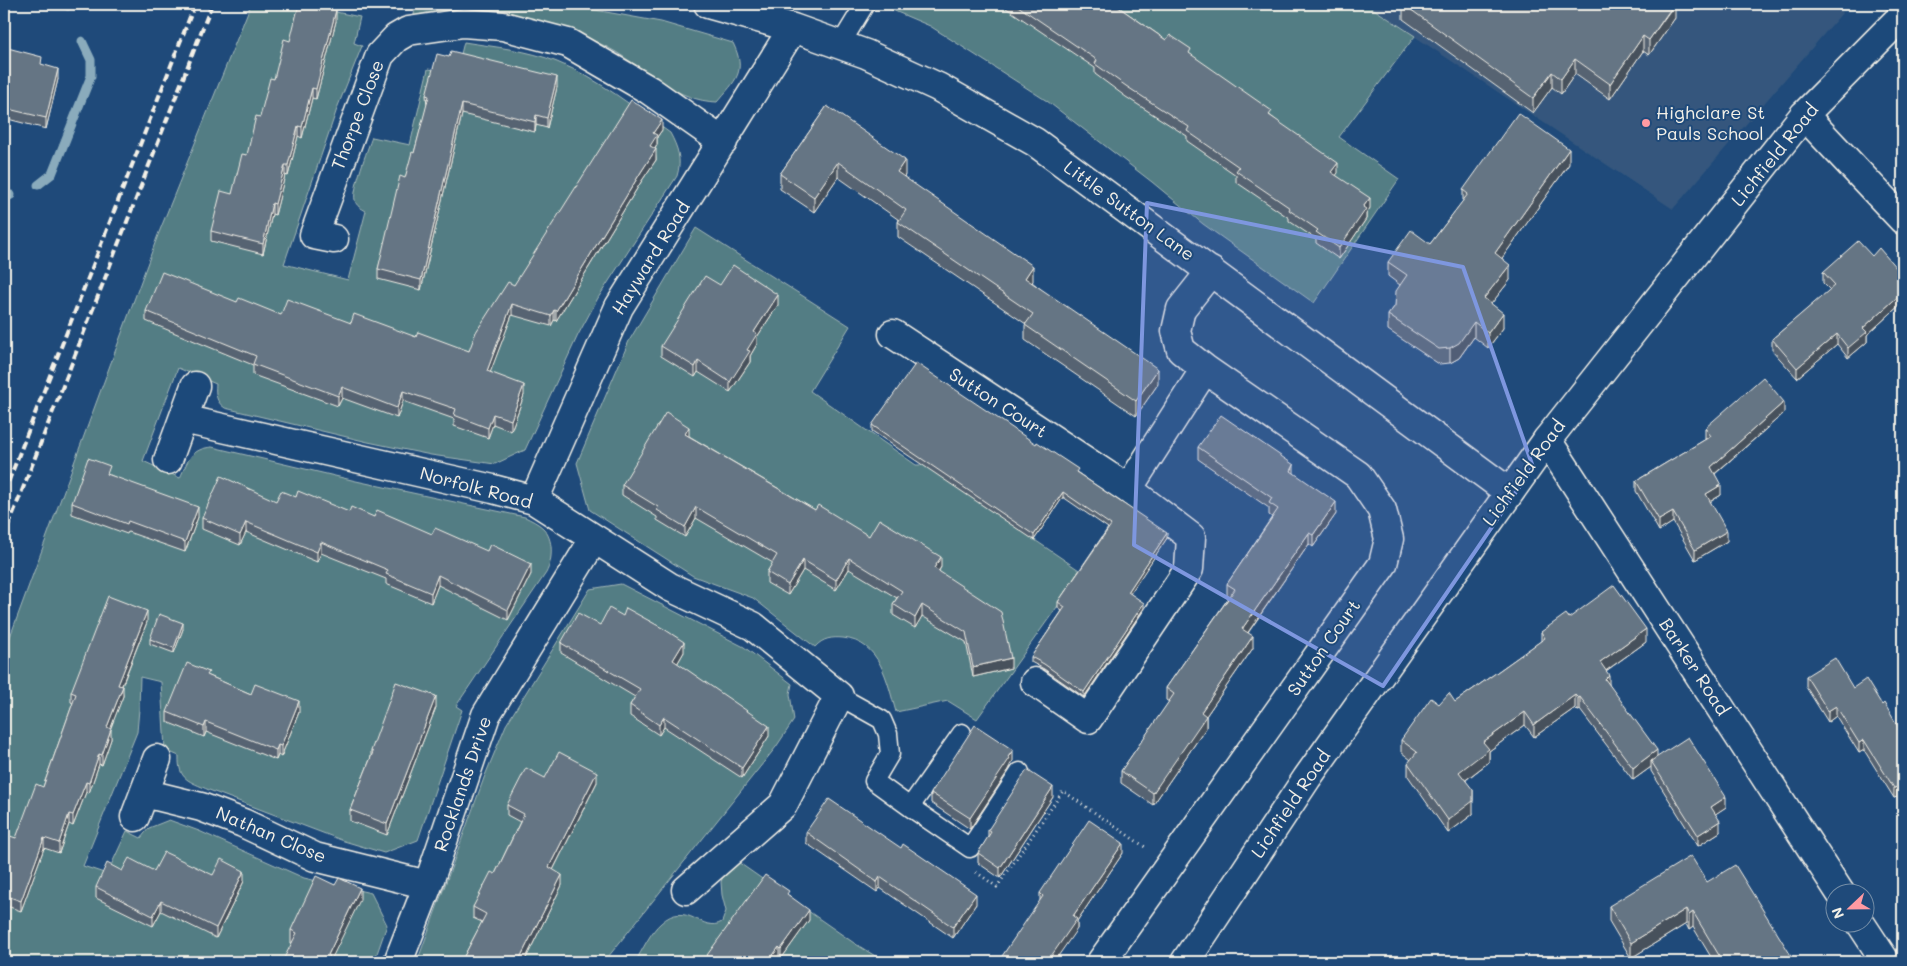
<svg xmlns="http://www.w3.org/2000/svg" width="1907" height="966" viewBox="0 0 1907 966" font-family="Mali,sans-serif">
<style>
.built{fill:#34577d}
.green{fill:#527d84;stroke:#a3b7b6}
.lines{fill:none;stroke-linecap:round;stroke-linejoin:round}
.stream{stroke:#8aabbc;stroke-width:9}
.service-casing{stroke:#f4f1e8;stroke-width:21}
.minor-casing{stroke:#f4f1e8;stroke-width:31}
.primary-casing{stroke:#f4f1e8;stroke-width:31}
.path{stroke:#f4f1e8;stroke-width:3;stroke-dasharray:1 4;stroke-linecap:butt}
.service{stroke:#1f4a7a;stroke-width:18}
.minor{stroke:#1f4a7a;stroke-width:28}
.primary{stroke:#1f4a7a;stroke-width:28}
.rail{stroke:#f4f1e8;stroke-width:4;stroke-dasharray:8 4;stroke-linecap:butt}
.wall{fill:#576472;stroke:#f4f1e8}
.shaded-wall{fill:#47515c;stroke:#f4f1e8}
.building{fill:#657484;stroke:#f4f1e8}
.marked{fill:#7e97df;fill-opacity:0.2;stroke:#7e97df;stroke-width:4;stroke-linejoin:round}
.poi-dot{fill:#ff9aa2;stroke:#1f4a7a;stroke-width:2}
.labels{text-anchor:middle;stroke-width:4;stroke-linejoin:round;paint-order:stroke}
.poi-label{font-size:18px;fill:#f4f1e8;stroke:#1f4a7a;text-anchor:start}
.street-label{font-size:18px;fill:#f4f1e8;stroke:#1f4a7a}
</style>
<rect width="100%" height="100%" fill="#1f4a7a"/>
<filter id="ink" filterUnits="userSpaceOnUse"><feTurbulence type="fractalNoise" baseFrequency=".02" numOctaves="2"/><feDisplacementMap in="SourceGraphic" scale="10" xChannelSelector="R" yChannelSelector="G"/><feConvolveMatrix kernelMatrix="1 2 1 2 8 2 1 2 1" color-interpolation-filters="sRGB"/></filter>
<g filter="url(#ink)">
<path class="built" d="M1366,4H1827L1843,12L1673,209Z"/>
<path class="green" d="M251,4H297L360,17L354,43L362,46L338,106L284,264L348,280L366,211C361,208 356,206 355,200C352,190 368,148 372,137L410,145L428,69L435,70L460,58L464,42C494,47 529,50 557,62C598,78 634,108 670,133C678,148 682,160 677,176L598,298L578,335L525,450L495,464L431,455L368,442L225,408C216,402 215,394 216,384L178,368L143,461L180,478C188,460 191,449 212,447L356,481L525,517C531,520 538,523 543,528C554,539 553,560 546,573L456,706L462,710L418,840L384,853L344,841L209,790C189,781 178,780 179,756L165,750L161,682L140,677L139,709L137,732L83,866L107,874L127,831L141,838L149,828L169,820L199,831L304,878L371,893L387,925L374,962H4V653L158,235Z
M415,4H562L661,22L733,43C747,72 736,80 717,102C678,101 648,72 616,52C574,26 460,0 414,16Z
M878,4H1366L1415,36L1339,137L1399,179L1314,303L1203,224L1152,182L1047,101L930,26Z
M696,228L850,326L810,391L916,465H924L1082,572L977,719L948,701L896,712C887,681 881,642 843,638C832,637 823,638 815,647L753,598L693,576L590,510L577,463L629,341Z
M621,584L744,647L792,684L790,694L794,720L776,747L604,962H417L484,778L506,725L590,589Z
M735,860L854,943L885,962H635C642,951 651,931 661,923C687,899 702,934 722,922L726,911L722,895L721,882L725,871Z"/>
<g class="lines">
<path class="stream" d="M67,4L68,6
M38,185L52,174L91,76V60L82,41
M4,198L11,195"/>
<defs>
<path id="service" d="M840,45L865,4
M839,696L882,720L888,734L890,754L874,781L910,807
M962,733L910,807L970,848L1020,772"/>
<path id="minor" d="M708,4L793,28L866,54L938,87L1035,142L1509,492
M1804,115L1903,220
M334,239L314,235L380,55L396,38L408,31L463,23L503,26L568,43L649,90L723,142
M893,334L1128,489L1191,537L1189,569L1088,719L1035,682
M183,419L493,489L534,500L670,587L753,626L839,696L783,805L686,890
M1547,440L1841,894
M168,460L195,386
M1128,489L1205,369
M534,500L619,307L793,28
M144,793L201,807L243,823L315,857L428,885
M135,817L157,759
M1861,924L1886,962
M398,962L428,885L486,715L594,539
M1101,962L1383,564L1389,539L1382,510L1358,475L1205,369L1181,350L1176,331L1181,309L1211,271"/>
<path id="primary" d="M1185,962L1307,778L1547,440L1804,115L1903,15"/>
</defs>
<use href="#service" class="service-casing"/>
<use href="#minor" class="minor-casing"/>
<use href="#primary" class="primary-casing"/>
<path class="path" d="M976,872L997,887L1063,791L1145,847"/>
<use href="#service" class="service"/>
<use href="#minor" class="minor"/>
<use href="#primary" class="primary"/>
<path class="rail" d="M4,493L195,4
M4,537L212,4"/>
</g>
<path class="wall" d="M1000,4H1114L1166,40L1191,55L1272,117L1338,173L1336,175L1370,208L1366,214V219L1339,259L1316,243V239L1289,221V218L1236,182V175L1187,141V136L1126,97L1095,74V68Z
M1403,4L1675,18L1649,55L1643,51L1610,99L1575,74L1561,94L1552,87L1533,113L1403,19Z
M336,21L316,99L312,98L302,138L298,136L288,176L285,175L275,215L272,214L263,254L211,241V231L232,194L247,155L274,79L290,41Z
M4,47L42,65L58,79L46,129L4,118Z
M557,87L547,128L536,125L535,132L462,114L421,290L378,279V269L405,178L414,153L427,106L426,95Z
M827,106L905,175L904,177L1033,281L1032,282L1158,384L1136,416L1025,340V325L1026,324L898,237V222L899,220L838,177L814,212L780,189V174Z
M1903,123V143L1901,140V125Z
M662,130L657,137V145L655,149L656,160L641,182L556,321L554,320L551,326L512,315L490,372L524,395L511,431L493,424L488,438L454,426V419L403,401L397,418L342,398L338,406L253,375V365L146,321V311L237,302L281,315L351,323L416,337L469,351L514,285Z
M1569,164L1502,258L1510,280L1491,304L1503,328L1488,348L1474,337L1459,358L1450,363L1439,364L1388,330V315L1395,306L1400,285L1388,276V262L1430,244L1463,201V190Z
M1872,256L1903,276V302L1867,335V342L1848,358L1837,344L1797,378L1772,350V339L1830,290L1823,283V272Z
M720,285L778,305L757,337V344L750,356V362L730,392L698,372L695,377L661,356V346Z
M1784,413L1715,474L1721,495L1710,502L1727,541L1695,560L1673,522L1659,531L1636,491V481L1706,439H1705V428Z
M872,425L1078,473L1167,538L1130,593L1144,608L1084,697L1044,669L1031,662V657L1062,611L1058,608V602L1108,528L1063,497L1034,540L872,431Z
M689,436L815,510L869,536L941,567L939,571L1011,668L973,677L966,642L922,616L915,628L893,615V604L897,598L849,569L836,590L803,570L788,595L767,583V572L773,563L696,518L685,537L657,520V517L622,495V485Z
M1198,447L1294,473L1336,514L1313,547L1309,544L1248,633L1253,648L1206,716V728L1153,805L1121,783V771L1169,702L1166,700V688L1229,597L1227,596V584L1272,517L1269,515V508L1198,459Z
M110,475L198,517L185,552L128,532L127,534L72,514V503Z
M296,497L349,512L374,517L531,574L508,620L438,585L431,603L386,584V579L321,553L317,562L246,532L240,545L202,529V518Z
M1569,618L1646,642L1606,671L1609,685L1657,757L1726,807L1715,814L1720,832L1698,846L1651,771V767L1633,780L1580,710L1578,711L1575,708L1534,737L1525,725L1489,751V762L1466,780L1473,814L1448,833L1408,776V763L1411,760L1401,752V740L1439,704L1455,702L1541,641V632Z
M147,622L122,686L123,696L110,729L111,739L102,765L99,764L89,793L86,792L73,826L69,824L59,853L44,848L21,911L4,905V843L16,838L43,787L73,703L71,702V692Z
M600,625L684,652L677,664L769,736L742,778L664,727L659,735L630,716V705L635,697L561,653V643Z
M183,629L174,653L150,644V639Z
M209,676L251,694L299,712L281,757L278,755L276,760L206,732L204,737L167,722V712Z
M1806,676L1853,688L1882,705L1903,735V808L1897,797L1894,798L1864,750L1859,753L1836,716L1828,722L1806,687Z
M436,707L387,835L350,821V810L371,757V751Z
M1013,761L1010,765V768L970,829L931,803V793Z
M545,778L597,782L553,870L562,885L524,962H461L482,922L473,918V907L495,874L520,822L507,815V805Z
M1053,797L1000,878L978,863V853L988,838V830Z
M806,832L976,904L953,938L880,888L877,892L806,843Z
M1123,853L1077,921V929L1040,901V893Z
M122,871H154L213,875L244,881L216,938L161,911L153,926L96,898V887Z
M1707,882L1795,962H1714L1693,927L1689,930L1686,924L1631,958L1609,921V906Z
M789,895L809,920L781,959L779,957L775,962Z
M360,900L292,943H291V930Z"/>
<path class="shaded-wall" d="M1675,4V18L1649,55V40Z
M336,10V21L316,99V89Z
M1643,36V51L1610,99V84Z
M1575,59V74L1561,94V79Z
M58,69V79L46,129V118Z
M1552,72V87L1533,113V98Z
M557,77V87L547,128V118Z
M312,88V98L302,138V127Z
M462,104V114L421,290V280Z
M536,115V125L535,132V122Z
M662,120V130L657,137V145L650,156V146L653,133Z
M298,126V136L288,176V165Z
M656,149V160L641,182L556,321V311L641,172Z
M1569,149V164L1495,268V253Z
M905,160V175L897,187V172Z
M838,162V177L814,212V197Z
M1338,163V173L1331,182V172Z
M285,165V175L275,215V204Z
M1370,198V208L1366,214V219L1339,259V248L1363,207Z
M272,203V214L263,254V244Z
M1510,265V280L1484,313V298Z
M1033,266V281L1025,293V278Z
M1903,292V302L1867,335V342L1848,358V348L1863,328Z
M778,295V305L757,337V344L750,356V362L730,392V382L747,350L754,332Z
M512,304V315L487,381V371Z
M554,310V320L551,326V316Z
M1503,313V328L1488,348V333Z
M1474,322V337L1459,358L1450,363V348Z
M1837,334V344L1797,378V368Z
M698,361V372L695,377V367Z
M1158,369V384L1136,416V401Z
M524,385V395L511,431V420Z
M342,387V398L338,406V396Z
M403,391V401L397,418V408Z
M1784,402V413L1711,477V467Z
M493,414V424L488,438V428Z
M689,427V437L685,434Z
M1294,465V477L1291,471Z
M1721,485V495L1706,504V494Z
M1063,492V497L1034,540V535Z
M1336,502V514L1313,547V535Z
M198,507V517L185,552V542Z
M696,507V518L685,537V527Z
M1673,512V522L1659,531V520Z
M246,522V532L240,545V535Z
M1727,531V541L1695,560V550Z
M1167,533V538L1128,597V592Z
M1309,533V544L1242,641V629Z
M321,542V553L317,562V552Z
M941,557V567L934,578V568Z
M849,558V569L836,590V580Z
M803,560V570L788,595V585Z
M531,564V574L508,620V610Z
M438,575V585L431,603V593Z
M1144,603V608L1084,697V692Z
M922,605V616L915,628V618Z
M147,611V622L118,695V685Z
M183,623V629L174,653V648Z
M1646,629V642L1600,675V662Z
M1253,636V648L1206,716V728L1153,805V793L1201,712Z
M684,642V652L673,671V660Z
M1011,658V668L973,677V667Z
M1609,675V688L1605,679Z
M123,686V696L107,738V727Z
M1575,695V708L1534,737V725Z
M436,696V707L387,835V824Z
M1580,697V710L1578,711V698Z
M299,701V712L281,757V746Z
M1836,706V716L1828,722V711Z
M1525,712V725L1489,751V762L1459,785V772L1483,742Z
M664,717V727L659,735V725Z
M206,722V732L204,737V727Z
M769,726V736L742,778V768Z
M111,729V739L102,765V755Z
M1864,740V750L1859,753V743Z
M278,745V755L276,760V750Z
M1013,750V761L1010,765V768L970,829V818Z
M1657,750V762L1651,761V767L1633,780V768Z
M99,754V764L89,793V783Z
M597,772V782L549,878V867Z
M86,782V792L73,826V815Z
M1053,787V797L1000,878V868Z
M1897,787V797L1894,798V788Z
M1473,790V814L1448,833V820Z
M1726,797V807L1711,817V807Z
M69,814V824L59,853V843Z
M1720,821V832L1698,846V835Z
M44,838V848L21,911V901Z
M1123,843V853L1077,921V929L1054,962H1047L1073,916Z
M244,871V881L216,938V928Z
M562,875V885L524,962H518Z
M880,877V888L877,892V882Z
M360,888V900L330,962H326L328,955Z
M976,894V904L953,938V927Z
M161,901V911L153,926V916Z
M1686,909V924L1631,958V943Z
M809,910V920L781,959V949Z
M1693,912V927L1689,930V915Z
M779,947V957L775,962H768Z"/>
<path class="building" d="M299,4H310L336,10L316,89L312,88L302,127L298,126L288,165H285L275,204L272,203L263,244L211,231L221,191L232,194L242,154L247,155L256,116L260,117L270,78L274,79L284,39L290,41Z
M1015,4H1114L1166,40L1170,35L1191,49L1189,53L1272,111L1269,115L1338,163L1331,172L1370,198L1363,207L1366,209L1339,248L1316,232L1318,230L1289,210L1290,208L1236,171L1239,167L1187,131L1189,127L1126,86L1095,64L1097,60Z
M1403,4H1674L1649,40L1643,36L1610,84L1575,59L1561,79L1552,72L1533,98Z
M4,47L42,57L41,64L58,69L46,118L4,108Z
M451,51L557,77L547,118L536,115L535,122L462,104L421,280L378,269L400,176L405,178L412,152L414,153L429,96L426,95L437,54L449,57Z
M631,100L662,120L653,133L657,135L650,146L656,149L641,172L556,311L554,310L551,316L512,304L487,371L524,385L511,420L493,414L488,428L454,415L456,409L403,391L397,408L342,387L338,396L253,364L256,356L146,311L162,272L237,302L239,298L281,315L287,299L351,323L354,314L416,337L418,332L469,351L476,332L508,282L514,285Z
M827,106L905,160L897,172L1033,266L1025,278L1158,369L1136,401L1025,325L1033,314L898,222L906,210L838,162L814,197L780,174Z
M1518,113L1569,149L1495,253L1510,265L1484,298L1503,313L1488,333L1474,322L1459,343L1450,348L1439,349L1388,315L1395,306L1396,291L1407,275L1388,262L1411,230L1430,244L1468,194L1463,190Z
M1858,241L1872,256L1879,248L1903,276V292L1863,328L1867,332L1848,348L1837,334L1797,368L1772,339L1835,285L1823,272Z
M733,265L778,295L754,332L757,334L747,350L750,351L730,382L698,361L695,367L661,346L705,276L720,285Z
M916,363L1036,444L1037,442L1078,469L1076,472L1167,533L1128,592L1144,603L1084,692L1044,664L1031,657L1065,607L1058,602L1111,525L1063,492L1034,535L872,425Z
M1763,377L1784,402L1711,467L1721,485L1706,494L1727,531L1695,550L1673,512L1659,520L1636,481L1711,436L1705,428Z
M666,412L689,427L685,434L815,510L818,505L869,536L879,519L941,557L934,568L1001,612L1011,658L973,667L966,632L922,605L915,618L893,604L902,591L849,558L836,580L803,560L788,585L767,572L777,555L696,507L685,527L657,510L658,507L622,485Z
M1221,415L1294,465L1291,471L1336,502L1313,535L1309,533L1242,629L1253,636L1201,712L1206,716L1153,793L1121,771L1174,694L1166,688L1235,589L1227,584L1278,509L1269,503L1272,498L1198,447Z
M88,458L110,466L107,474L198,507L185,542L128,521L127,524L72,503Z
M221,476L276,501L281,491L296,497L298,491L349,512L351,507L374,517L377,510L432,534L435,528L487,551L490,544L531,564L508,610L438,575L431,593L386,574L388,570L321,542L317,552L246,522L240,535L202,518Z
M1614,585L1646,629L1600,662L1609,675L1605,679L1657,750L1633,768L1580,697L1578,698L1575,695L1534,725L1525,712L1483,742L1489,749L1459,772L1473,790V801L1448,820L1408,763L1417,752L1401,740L1431,698L1439,704L1449,693L1455,702L1545,638L1541,632L1566,614L1569,618Z
M108,596L147,611L118,685L123,686L107,727L111,729L102,755L99,754L89,783L86,782L73,815L69,814L59,843L44,838L21,901L4,895V843L7,835L16,838L36,784L43,787L76,694L71,692Z
M609,608L623,616L626,608L664,629L684,642L673,660L769,726L742,768L664,717L659,725L630,705L640,689L561,643L578,613L600,625Z
M159,614L183,623L174,648L150,639Z
M1835,658L1853,688L1866,679L1882,705L1884,703L1903,735V798L1897,787L1894,788L1864,740L1859,743L1836,706L1828,711L1806,676Z
M187,663L209,672L207,675L251,694L255,684L299,701L281,746L278,745L276,750L206,722L204,727L167,712Z
M396,682L436,696L387,824L350,810L373,752L371,751Z
M975,725L1013,750L1008,757L1010,758L970,818L931,793Z
M1688,737L1726,797L1711,807L1720,821L1698,835L1651,761Z
M559,752L597,772L549,867L562,875L518,962H515L511,960L510,962H461L486,914L473,907L491,872L495,874L524,814L507,805L526,768L545,778Z
M1027,770L1053,787L1000,868L978,853L991,832L988,830Z
M829,799L901,848L903,844L976,894L953,927L880,877L877,882L806,832Z
M1089,820L1123,843L1073,916L1077,919L1047,962H998L1043,896L1040,893Z
M164,852L213,875L221,859L244,871L216,928L161,901L153,916L96,887L107,863L122,871L129,858L154,871Z
M1691,856L1707,882L1735,865L1795,962H1723L1693,912L1689,915L1686,909L1631,943L1609,906Z
M765,875L789,891L787,894L809,910L781,949L779,947L768,962H702Z
M316,876L335,885L339,878L360,888L328,955L330,956L326,962H282L297,933L291,930Z"/>
</g>
<path class="marked" d="M1147,203L1463,267L1533,467L1383,686L1134,545Z"/>
<circle class="poi-dot" cx="1646" cy="123" r="5"/>
<g class="labels">
<g class="poi-label">
<text x="1656" y="119">Highclare St<tspan x="1656" dy="21">Pauls School</tspan></text>
</g>
<g class="street-label">
<text transform="translate(358 115) rotate(-69)" y="6">Thorpe Close</text>
<text transform="translate(1775 155) rotate(-51)" y="6">Lichfield Road</text>
<text transform="translate(1129 211) rotate(36)" y="6">Little Sutton Lane</text>
<text transform="translate(651 258) rotate(-58)" y="6">Hayward Road</text>
<text transform="translate(998 403) rotate(33)" y="6">Sutton Court</text>
<text transform="translate(1524 473) rotate(-54)" y="6">Lichfield Road</text>
<text transform="translate(476 488) rotate(15)" y="6">Norfolk Road</text>
<text transform="translate(1324 648) rotate(-55)" y="6">Sutton Court</text>
<text transform="translate(1694 667) rotate(57)" y="6">Barker Road</text>
<text transform="translate(463 784) rotate(-71)" y="6">Rocklands Drive</text>
<text transform="translate(1291 804) rotate(-56)" y="6">Lichfield Road</text>
<text transform="translate(271 835) rotate(23)" y="6">Nathan Close</text>
</g>
</g>
<rect width="1907" height="966" fill="none" stroke="#1f4a7a" stroke-width="20"/>
<rect x="10" y="10" width="1887" height="946" fill="none" stroke="#f4f1e8" stroke-width="2" filter="url(#ink)"/>
<g transform="translate(1850 908) rotate(248)"><circle r="24" fill="#1f4a7a" stroke="#748da6"/>
<path d="M0-4L9 19L0 12L-9 19Z" fill="#ff9aa2"/>
<text y="-8" font-size="14" font-weight="bold" text-anchor="middle" fill="#f4f1e8">N</text>
</g>
</svg>
